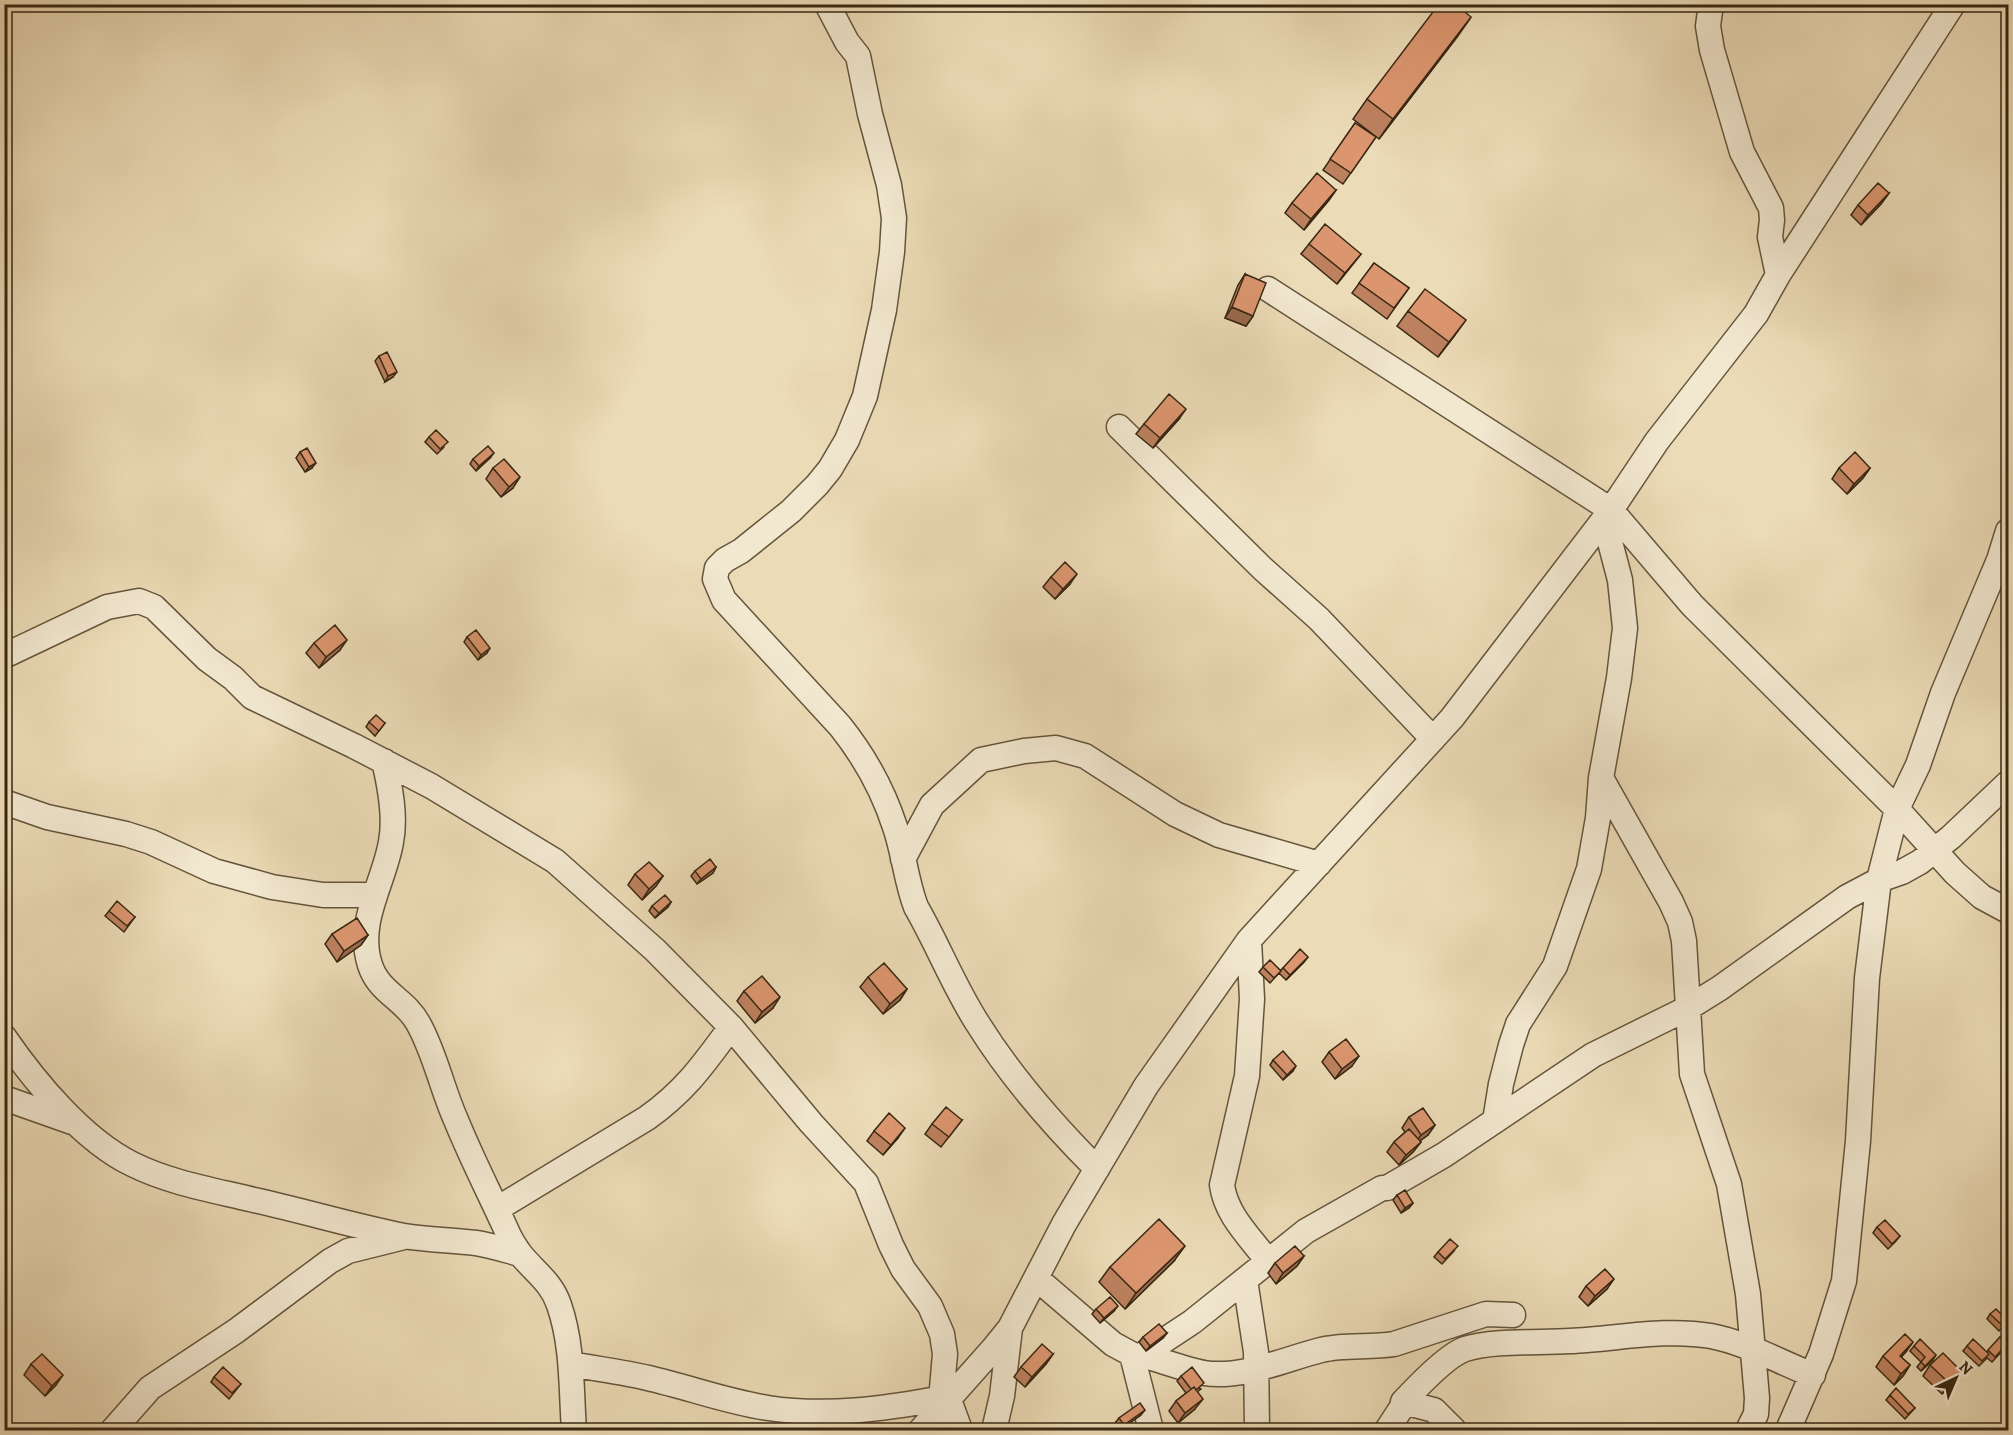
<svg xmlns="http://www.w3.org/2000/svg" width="2013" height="1435" viewBox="0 0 2013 1435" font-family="Alegreya,serif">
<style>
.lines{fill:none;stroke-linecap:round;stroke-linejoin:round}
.minor-casing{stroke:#65553c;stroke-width:27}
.minor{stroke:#f2e8d0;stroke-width:24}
.wall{fill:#bd815f;stroke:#382813;stroke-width:1.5}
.shaded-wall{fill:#9a694e;stroke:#382813;stroke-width:1.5}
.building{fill:#dc966f;stroke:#382813;stroke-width:1.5}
</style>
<rect width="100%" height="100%" fill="#ebdbb6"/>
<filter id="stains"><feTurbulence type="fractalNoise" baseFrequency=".00333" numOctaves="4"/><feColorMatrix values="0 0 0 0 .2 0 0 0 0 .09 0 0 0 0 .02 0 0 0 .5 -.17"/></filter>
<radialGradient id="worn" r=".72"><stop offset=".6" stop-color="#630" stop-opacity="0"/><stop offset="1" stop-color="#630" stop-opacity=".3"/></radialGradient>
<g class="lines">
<defs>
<path id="minor" d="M827,4L847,42L858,56L870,114L889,185L894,218L892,252L884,310L865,396L847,440L830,469L817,485L791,511L741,551L725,560L717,568L715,579L724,600L840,726C864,756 883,790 895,827C904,853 906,881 916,907C938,945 954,987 978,1024C1011,1077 1053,1125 1097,1169
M1711,4L1708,26L1712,50L1742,152L1771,208L1772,220L1770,237L1778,275
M1268,289L1611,510L1692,605L1897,809L1955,873L1982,897L2008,911
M1119,427L1263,569L1319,619L1433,739
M4,656L107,607L139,601L154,607L207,659L233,678L252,697L354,746L431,786L555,861L655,950L731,1027L811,1123L866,1183L891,1245L903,1269L930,1306L942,1334L945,1354L940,1411
M384,761C390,786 396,816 391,842C384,883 356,922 370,965C379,993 405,999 418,1023C435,1053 442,1089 456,1120C471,1157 489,1192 505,1227C509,1237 515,1247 521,1255C535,1272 552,1283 559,1305C573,1345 571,1389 574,1430
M1601,778L1671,902L1680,922L1684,941L1692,1074L1729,1184L1748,1294L1757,1398L1756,1414L1748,1430
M4,802L47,817L126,834L151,842L214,871L272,887L323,895H375
M903,859L932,805L981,760L1024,751L1056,748L1085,756L1175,814L1219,835L1319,864
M1249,940L1252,999L1247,1076L1222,1185C1226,1215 1250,1237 1267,1260
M4,1037C35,1082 83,1140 132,1164C170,1183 213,1190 254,1200C304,1211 353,1226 404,1236C427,1240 452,1240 476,1243C490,1245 505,1250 520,1254
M4,1098L72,1122
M1495,1121L1501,1084L1511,1045L1518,1024L1555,966L1589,869L1598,818L1601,778L1619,678L1625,628L1620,580L1604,519
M497,1209L647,1118C686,1090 703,1065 731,1027
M1036,1278L1113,1344L1137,1357L1142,1355L1192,1322L1306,1231L1382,1188H1387L1444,1155L1593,1055L1688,1008L1720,988L1847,897L1879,880L1902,872L1920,862L1951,837L2008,783
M1245,1280L1256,1352L1257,1430
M1132,1355L1151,1430
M1142,1355C1163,1361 1184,1369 1204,1373C1242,1379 1285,1359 1321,1350C1344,1344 1370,1348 1394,1344L1486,1314L1513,1315
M571,1364C597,1369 623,1372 648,1378C688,1387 727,1402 768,1408C826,1417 885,1409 942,1398
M949,1400L960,1430
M1403,1402L1434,1410L1454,1430
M113,1430L150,1388L236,1331L330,1261L348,1251L404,1237
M921,1430L993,1349L1010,1328L1064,1224L1146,1086L1249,940L1452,718L1611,510L1657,441L1756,314L1778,275L1953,4
M994,1430L1002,1396L1010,1328
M1387,1430L1402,1407L1403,1402C1416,1388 1447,1355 1465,1349C1493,1340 1539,1343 1570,1341C1617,1339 1664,1328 1711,1336C1747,1343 1779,1362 1813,1375
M1788,1430L1821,1354L1844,1281L1858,1141L1867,978L1879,880L1897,809L1918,765L1943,693L1999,560L2008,531"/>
</defs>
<use href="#minor" class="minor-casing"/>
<use href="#minor" class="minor"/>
</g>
<path class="wall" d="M1471,17L1457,37L1379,139L1353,119L1367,99Z
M1355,123L1376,137L1343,184L1323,170Z
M1336,190L1329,200L1304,230L1285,213L1292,203Z
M1889,193L1881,204L1861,225L1851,215L1858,205Z
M1309,244L1361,254L1337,284L1301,254Z
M1374,263L1409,288L1387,319L1352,293Z
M1245,274L1253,316L1246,326L1225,318L1238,285Z
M1408,311L1455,335L1438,357L1397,326Z
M379,356L393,377L385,382L375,361Z
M1179,419L1153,448L1136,434L1144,424Z
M429,437L444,447L437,454L425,442Z
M300,452L312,468L305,472L296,458Z
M490,458L476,471L470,464L473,459Z
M493,468L513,488L501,497L486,479Z
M1839,468H1870L1863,478L1847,494L1832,479Z
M1051,577L1070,584L1055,599L1043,587Z
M467,637L487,653L478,660L464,642Z
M314,643L340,650L319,668L306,653Z
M369,722L385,723L375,736L366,727Z
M716,867L713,873L697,884L691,876L695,871Z
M635,874L663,876L656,886L642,900L628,885Z
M671,902L668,907L655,918L649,911L652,906Z
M109,911L135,917L124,932L105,916Z
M332,934L368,935L361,945L337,962L325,944Z
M1308,957L1304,962L1286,980L1279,973L1270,983L1259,972L1263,967L1281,970L1283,968Z
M868,977L907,989L900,1000L883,1014L860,987Z
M744,991L773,1008L755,1023L737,1001Z
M1329,1052L1352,1066L1335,1079L1322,1062Z
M1273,1060L1293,1071L1283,1080L1270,1065Z
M1409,1117L1435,1125L1428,1135L1420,1141L1421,1142L1413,1152L1399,1165L1387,1152L1394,1142L1405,1132L1402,1128Z
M962,1120L941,1147L925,1134L932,1124Z
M874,1131L898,1138L883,1155L867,1141Z
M1397,1195L1413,1203L1409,1208L1401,1213L1393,1200Z
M1877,1227L1900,1236L1896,1241L1888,1249L1873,1233Z
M1454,1251L1442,1264L1434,1257L1438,1252Z
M1304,1256L1297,1266L1276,1284L1268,1273L1275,1263Z
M1174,1261L1125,1309L1099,1282L1110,1267Z
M1586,1286L1607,1289L1588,1306L1579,1297Z
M1096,1309L1114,1311L1100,1323L1092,1314Z
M1990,1314L2008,1321L1999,1331L1987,1319Z
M1167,1333L1163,1338L1146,1351L1139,1342L1143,1337Z
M2000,1337L2004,1349L1992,1362L1987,1358L1979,1366L1963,1351L1967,1346L1987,1352Z
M1913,1342L1901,1357L1910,1365L1903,1376L1894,1385L1876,1367L1883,1356Z
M1914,1346L1933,1360L1921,1371L1917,1367L1921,1362L1910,1351Z
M1053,1354L1046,1364L1025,1387L1014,1377L1021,1367Z
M31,1364L56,1385L45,1396L24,1375Z
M1930,1365L1961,1371L1954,1381L1942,1394L1923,1376Z
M1181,1376L1201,1389L1197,1392L1195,1409L1178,1423L1169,1411L1176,1401L1186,1393L1177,1381Z
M214,1377L241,1384L229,1399L211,1382Z
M1890,1395L1915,1408L1905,1419L1886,1400Z
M1141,1415L1120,1430L1115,1423L1119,1418Z"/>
<path class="shaded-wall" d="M1471,17L1457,37L1379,139L1393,119Z
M1336,190L1329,200L1304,230L1311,219Z
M1889,193L1881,204L1861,225L1868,215Z
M1361,254L1337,284L1345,273Z
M1232,307L1253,316L1246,326L1225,318Z
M1466,320L1455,335L1438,357L1449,342Z
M397,372L393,377L385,382L388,376Z
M1186,409L1179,419L1153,448L1160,438Z
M494,453L490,458L476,471L479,466Z
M316,463L312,468L305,472L309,467Z
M1870,468L1863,478L1847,494L1854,484Z
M520,477L513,488L501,497L509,487Z
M1077,574L1070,584L1055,599L1063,589Z
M347,640L340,650L319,668L326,657Z
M490,648L487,653L478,660L481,655Z
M716,867L713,873L697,884L701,879Z
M663,876L656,886L642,900L649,889Z
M671,902L668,907L655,918L659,913Z
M368,935L361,945L337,962L344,951Z
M1308,957L1304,962L1286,980L1290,975Z
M907,989L900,1000L883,1014L890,1004Z
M780,997L773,1008L755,1023L762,1012Z
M1359,1056L1352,1066L1335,1079L1342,1069Z
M1296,1066L1293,1071L1283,1080L1287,1075Z
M1435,1125L1428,1135L1414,1145L1421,1135Z
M905,1128L898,1138L883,1155L891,1145Z
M1421,1142L1413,1152L1399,1165L1406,1155Z
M1413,1203L1409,1208L1401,1213L1405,1208Z
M1185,1246L1174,1261L1125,1309L1136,1293Z
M1304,1256L1297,1266L1276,1284L1283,1273Z
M1614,1279L1607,1289L1588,1306L1595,1296Z
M1118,1306L1114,1311L1100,1323L1104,1318Z
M1167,1333L1163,1338L1146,1351L1150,1346Z
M1913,1342L1906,1352L1893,1366L1900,1356Z
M1053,1354L1046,1364L1025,1387L1032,1377Z
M1936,1355L1933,1360L1921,1371L1925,1366Z
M1910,1365L1903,1376L1894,1385L1901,1374Z
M1961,1371L1954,1381L1942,1394L1949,1383Z
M63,1375L56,1385L45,1396L52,1386Z
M1203,1399L1195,1409L1178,1423L1185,1413Z
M1145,1410L1141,1415L1120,1430L1124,1425Z"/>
<path class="building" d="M1439,4H1455L1471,17L1393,119L1367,99Z
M1355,123L1376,137L1351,173L1330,159Z
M1317,173L1336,190L1311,219L1292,203Z
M1878,183L1889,193L1868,215L1858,205Z
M1325,224L1361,254L1345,273L1309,244Z
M1374,263L1409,288L1394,308L1359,283Z
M1245,274L1266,283L1253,316L1232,307Z
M1425,289L1466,320L1449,342L1408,311Z
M387,352L397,372L388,376L379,356Z
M1169,394L1186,409L1160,438L1144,424Z
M436,430L448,442L440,449L429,437Z
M488,446L494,453L479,466L473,459Z
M307,448L316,463L309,467L300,452Z
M1855,452L1870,468L1854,484L1839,468Z
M504,459L520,477L509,487L493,468Z
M1065,562L1077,574L1063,589L1051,577Z
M335,625L347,640L326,657L314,643Z
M476,630L490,648L481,655L467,637Z
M376,715L385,723L379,731L369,722Z
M710,859L716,867L701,879L695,871Z
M649,862L663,876L649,889L635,874Z
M665,895L671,902L659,913L652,906Z
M117,901L135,917L127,926L109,911Z
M357,918L368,935L344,951L332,934Z
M1300,949L1308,957L1290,975L1283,968Z
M1270,960L1281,971L1274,978L1263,967Z
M884,963L907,989L890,1004L868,977Z
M762,976L780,997L762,1012L744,991Z
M1346,1039L1359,1056L1342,1069L1329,1052Z
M1283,1051L1296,1066L1287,1075L1273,1060Z
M946,1107L962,1120L949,1137L932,1124Z
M1423,1108L1435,1125L1421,1135L1409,1117Z
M889,1113L905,1128L891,1145L874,1131Z
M1409,1129L1421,1142L1406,1155L1394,1142Z
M1405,1190L1413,1203L1405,1208L1397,1195Z
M1159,1219L1185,1246L1136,1293L1110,1267Z
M1885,1220L1900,1236L1892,1244L1877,1227Z
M1450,1239L1458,1246L1445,1259L1438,1252Z
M1295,1246L1304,1256L1283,1273L1275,1263Z
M1605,1269L1614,1279L1595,1296L1586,1286Z
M1110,1297L1118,1306L1104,1318L1096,1309Z
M2007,1307L2008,1308V1320L2003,1326L1990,1314L1996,1309L2001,1314Z
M1159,1324L1167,1333L1150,1346L1143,1337Z
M1905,1334L1913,1342L1900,1356L1910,1365L1901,1374L1883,1356Z
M2000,1337L2008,1343L1995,1357L1988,1350Z
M1920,1339L1936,1355L1925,1366L1921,1362L1925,1357L1914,1346Z
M1973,1339L1989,1354L1982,1361L1967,1346Z
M1042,1344L1053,1354L1032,1377L1021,1367Z
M1943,1353L1961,1371L1949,1383L1930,1365Z
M42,1354L63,1375L52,1386L31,1364Z
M223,1367L241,1384L232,1393L214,1377Z
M1192,1367L1204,1383L1196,1390L1194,1387L1191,1389L1181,1376Z
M1194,1387L1203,1399L1185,1413L1176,1401Z
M1896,1388L1915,1408L1908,1414L1890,1395Z
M1140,1403L1145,1410L1124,1425L1119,1418Z"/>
<rect width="2013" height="1435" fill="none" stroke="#ebdbb6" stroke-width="24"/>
<rect x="6" y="6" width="2001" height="1423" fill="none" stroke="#382813" stroke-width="3"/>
<rect x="12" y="12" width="1989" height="1411" fill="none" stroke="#382813" stroke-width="1.5"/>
<g transform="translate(1956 1378) rotate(44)" stroke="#f2e8d0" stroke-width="4.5" paint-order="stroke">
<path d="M0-4.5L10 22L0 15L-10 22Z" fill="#382813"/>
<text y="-9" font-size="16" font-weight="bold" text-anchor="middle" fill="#382813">N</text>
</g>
<rect width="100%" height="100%" filter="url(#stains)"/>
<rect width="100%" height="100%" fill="url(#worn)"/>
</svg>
